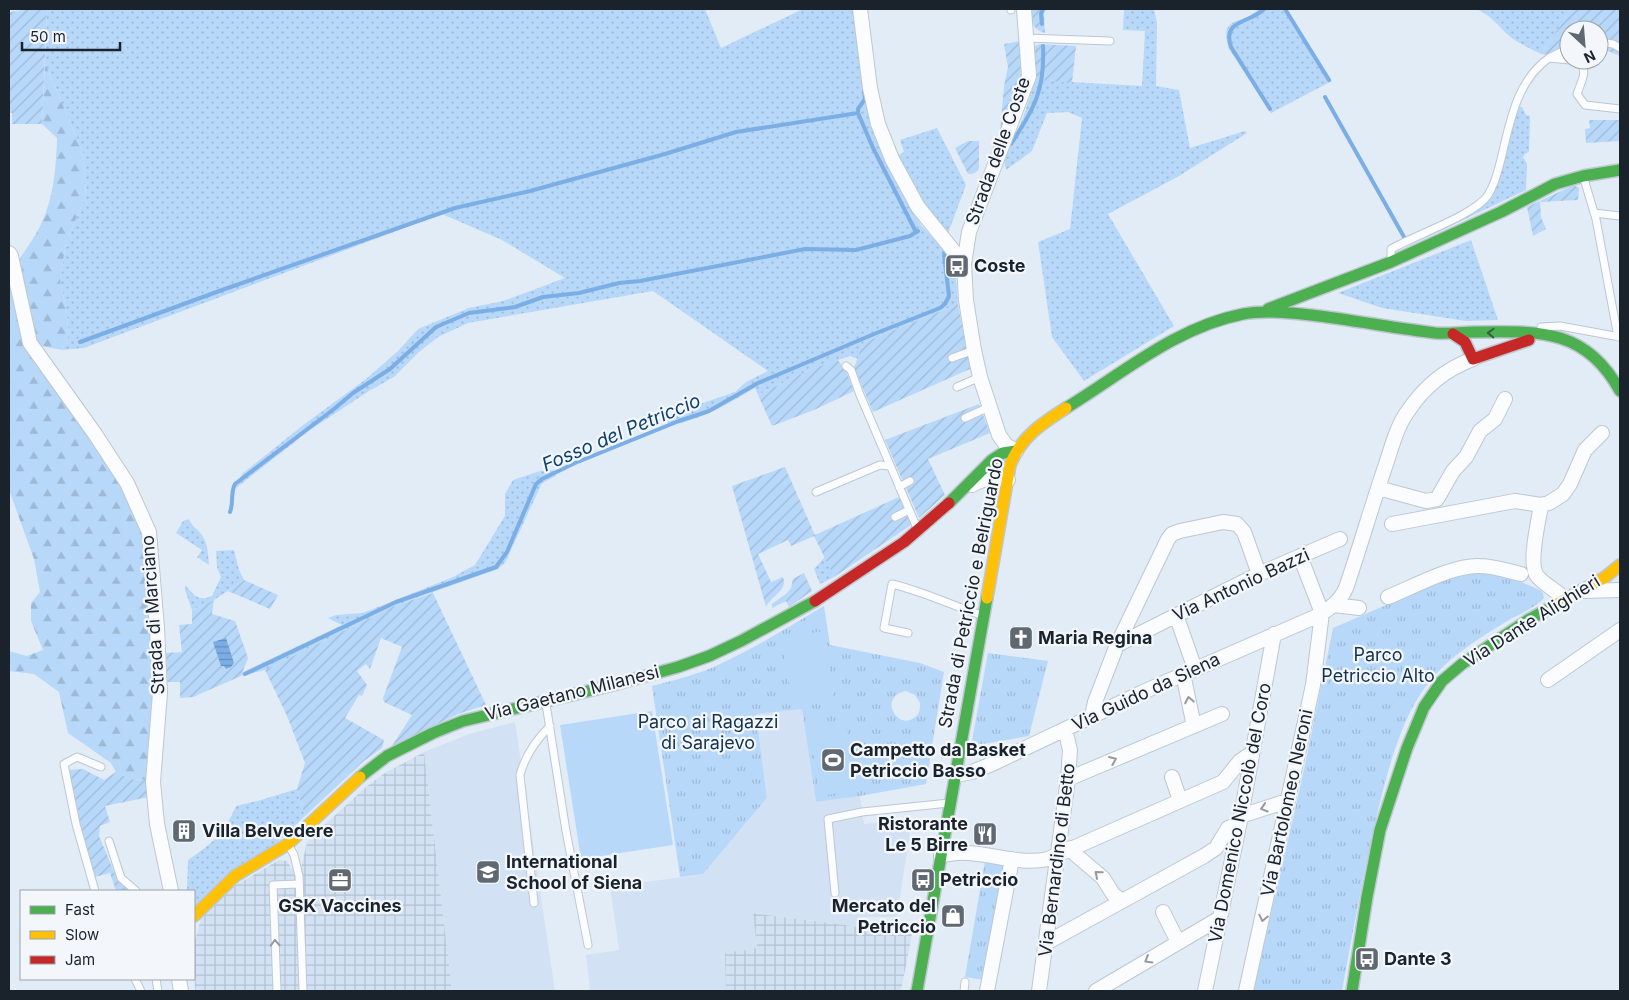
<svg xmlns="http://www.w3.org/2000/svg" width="1629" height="1000" viewBox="0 0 1629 1000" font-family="Inter,sans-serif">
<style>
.built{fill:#d2e2f4}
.industrial{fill:url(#industrial-grid)}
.grass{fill:url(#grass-dots)}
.forest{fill:url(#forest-firs)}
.park{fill:url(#park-tufts);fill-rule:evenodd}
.garden{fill:url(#garden-furrows)}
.pitch{fill:#b8d8fa}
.water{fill:url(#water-rules)}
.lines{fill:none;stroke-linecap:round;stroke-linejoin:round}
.stream{stroke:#7baee4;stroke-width:4}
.lane-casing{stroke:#bec7d0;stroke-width:9}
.street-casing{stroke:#bec7d0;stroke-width:16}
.fast-casing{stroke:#bec7d0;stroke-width:14}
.slow-casing{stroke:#bec7d0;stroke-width:14}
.jam-casing{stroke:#bec7d0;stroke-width:14}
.lane{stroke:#fbfcfe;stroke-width:7}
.street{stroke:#fbfcfe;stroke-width:14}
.fast{stroke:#4caf50;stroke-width:11}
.slow{stroke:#ffc107;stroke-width:11}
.jam{stroke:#c62828;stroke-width:11}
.oneway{stroke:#30613c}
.oneway2{stroke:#969a9f}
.labels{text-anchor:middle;stroke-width:4.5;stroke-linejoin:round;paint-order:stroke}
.street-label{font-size:18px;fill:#1a222b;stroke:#f3f7fc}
.poi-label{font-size:18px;font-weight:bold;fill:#1a222b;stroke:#f3f7fc;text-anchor:start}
.park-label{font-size:18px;fill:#14314e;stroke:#f3f7fc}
.water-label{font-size:19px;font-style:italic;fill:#0f416f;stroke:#f3f7fc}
</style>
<defs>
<pattern id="industrial-grid" width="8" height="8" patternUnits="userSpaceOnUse" patternTransform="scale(1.25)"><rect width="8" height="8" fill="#d2e2f4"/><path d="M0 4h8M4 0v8" fill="none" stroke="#b4c2d1"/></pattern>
<pattern id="grass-dots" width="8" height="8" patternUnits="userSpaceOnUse" patternTransform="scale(1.25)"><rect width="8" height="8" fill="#b8d8fa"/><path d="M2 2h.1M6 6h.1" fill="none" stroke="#9eb9d6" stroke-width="1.8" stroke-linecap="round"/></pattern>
<pattern id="forest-firs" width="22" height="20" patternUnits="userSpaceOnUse" patternTransform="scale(1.25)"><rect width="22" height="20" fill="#b8d8fa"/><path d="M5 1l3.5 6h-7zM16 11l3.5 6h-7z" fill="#9eb9d6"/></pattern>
<pattern id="park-tufts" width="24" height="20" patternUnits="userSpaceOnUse" patternTransform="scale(1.25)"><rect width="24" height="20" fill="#b8d8fa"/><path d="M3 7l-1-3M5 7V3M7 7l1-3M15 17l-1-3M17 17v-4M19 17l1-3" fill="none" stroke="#9eb9d6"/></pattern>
<pattern id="garden-furrows" width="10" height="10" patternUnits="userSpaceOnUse" patternTransform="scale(1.25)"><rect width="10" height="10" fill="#b8d8fa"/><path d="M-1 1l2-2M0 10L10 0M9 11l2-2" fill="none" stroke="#9eb9d6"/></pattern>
<pattern id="water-rules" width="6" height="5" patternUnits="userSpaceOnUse" patternTransform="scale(1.25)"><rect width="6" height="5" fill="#7baee4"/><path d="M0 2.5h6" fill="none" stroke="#648db9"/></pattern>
</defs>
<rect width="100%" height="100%" fill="#e2ecf7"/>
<path class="built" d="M802,708L816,802L860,796L864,824L912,819L897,917H858L857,927L754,913L757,949L726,953V991H590L586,955L619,950L610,887L703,874L767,798L756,714Z
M515,722L555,991H452L424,752L469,734Z"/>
<path class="industrial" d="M424,752L452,991H195L194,944L202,915L231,888L279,860L287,861L292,869L301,868L307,842L318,831L367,786L385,773Z
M753,913L912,934L901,991H726L725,953L757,948Z"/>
<path class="grass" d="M47,9H705L721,48L803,9H855L886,159L921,225L951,257L955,266L958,304L863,343L858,359L850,356L814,368L758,395L755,388C727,404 702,420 670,425L666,420L671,414L735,392L746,382L768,371L653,291L468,323L438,337L418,353L394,377L369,391L310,430L236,488L242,474L302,426L366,379L398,351L418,329L469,308L503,301L565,278L502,240L442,214L84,348L62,350L68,339L67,313L60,280L66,243L86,195L83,153L45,63Z
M1124,9H1154L1157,22L1156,86L1179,90L1190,148L1245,131L1247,133L1179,176L1108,214L1174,326L1084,381L1052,337L1038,242L1070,229L1082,118L1068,112L1047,113L1032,151L1006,170L1004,161L1023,118L1035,80L1142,86L1145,31L1123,30Z
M1258,9H1287L1332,81L1271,113L1229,49C1217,13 1246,26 1258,9Z
M1476,9H1571L1541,54C1529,48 1517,43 1507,34C1495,23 1491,15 1476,9Z
M1518,106L1522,107L1526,115L1530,116L1529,152L1525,154L1523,157L1527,164L1526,190L1396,252L1480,208L1491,197L1498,183L1507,143Z
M937,128L966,185L947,236L922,204L896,157L904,152L900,140Z
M1471,240L1498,320L1466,321L1382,308L1338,293Z
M554,470L556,476L542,483L505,563L498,569L394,606L265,670L241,676L243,672L342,625L328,618L336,615L363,613L453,577L475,565L505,516V494L513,480L540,471Z
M189,519C192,527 196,527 201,534C208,543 208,554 209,565L197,557L202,550L176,533L183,521Z
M234,550L239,570L244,580L214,600L192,610L185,590V585C194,595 198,602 212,596L221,577L217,567L216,551Z
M825,557L834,577L820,584L814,569Z
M297,789L305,816L280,840L194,907V891H187L188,860C213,843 224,834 236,806L261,800Z"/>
<path class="forest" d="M45,63L83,153L86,195L66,243L60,280L67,313L68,339L62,350L31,344L95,434L149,532L160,693L149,747L147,780L129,779L116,772L111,763L68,733L59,692L34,674L9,671V651L27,656L43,650L31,621V603L40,592L34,559L9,490V264L17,263C25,250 36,236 42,222C54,196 56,167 57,138L42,124Z"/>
<path class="park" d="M1475,571L1509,577L1540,590L1543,593L1544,598C1536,607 1520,614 1509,620C1483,636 1456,652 1436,674C1398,714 1383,789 1371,842C1360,892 1351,941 1342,991H1253L1302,779L1333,628L1458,574Z
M824,606L830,645L920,663L944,672L926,784L860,796L816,802L802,709L756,714L767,798L703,874L680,877L652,686C675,680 700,674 722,663C757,647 790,626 824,606ZM906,691L915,695L920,703C920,709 920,714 915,717C898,732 877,697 906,691Z
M988,653L1048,661L1029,736L971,746Z
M985,861L1004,863L984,980L965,977Z"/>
<path class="garden" d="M31,9H47L42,124H12V113H9V12Z
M1030,9H1047L1044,13L1045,33C1032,29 1031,21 1030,9Z
M1571,9H1620V56L1603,49L1599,60V30H1569V57L1541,54Z
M1020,41L1021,80L1002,130L1000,132L1004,86L1008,67L1004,44Z
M1040,44L1076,46L1072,83L1035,80L1033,53L1035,46Z
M1589,120H1620V141L1586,143L1585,129L1590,128Z
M968,141H979V168C977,173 973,174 968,174L955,148Z
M1574,185L1579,188L1578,200L1540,202L1541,217L1546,229L1533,236L1527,207Z
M958,304L970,369L873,412L854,368L863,343Z
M838,360L847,373L854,391L814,410L772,426L758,395L814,368Z
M979,404L990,433L928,459L945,495L919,518L885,440Z
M785,467L815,535L899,497L911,525L834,577L814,536L791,546L788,540L758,554L771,582L783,577C788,591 772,595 766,607L732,486Z
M804,573L812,591L789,607L786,601L772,608V604L787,593L791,588L793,579Z
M244,580L278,595L270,609L228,591Z
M433,593L486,705L458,714L392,746L412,715L384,702L383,698L402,647L381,638L370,669L366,664L357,671L367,685L362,696L359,695L345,718L384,740L382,748L364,761L305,816L297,789L305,763L287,716L265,670L394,606Z
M214,600L212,614L235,621L248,658L241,676L193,697L180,698V682H165L167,668L165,653L182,652L179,625L192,624V610Z
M83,769L104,780L116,772L129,779L147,780L149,797L105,806L110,822L100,826L99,836L118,881L130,891H116L110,873L95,877L79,828L68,770Z"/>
<path class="pitch" d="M823,631L834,700L793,706L782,638Z
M652,711L673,845L581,859L560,725Z
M846,725L854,791L819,796L811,729Z"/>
<path class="water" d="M226,638L234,663L231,667L226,669L224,666H221L213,642Z"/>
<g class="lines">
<path class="stream" d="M1264,9C1249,24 1222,19 1231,47L1270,109
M1285,9L1329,80
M1042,24L1041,14L1043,9
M1325,97L1404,237
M858,113V109L865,99L864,90
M1011,144C1034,108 1045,91 1043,46
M80,342L222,290L455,208L530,191L665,154L736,132L858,113L873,148L916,232
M230,512C234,502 230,494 235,484L334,409L353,393L390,369L436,327L469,313L515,307L543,297L579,293L619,283L640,281L805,249L856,250L910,236L918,231
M245,674L396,602L496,567L507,552L536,484L542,479L575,463L679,421L709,411L758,383L874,334L940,308L945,304L949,296L944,255L946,250"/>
<defs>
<path id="lane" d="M1011,10V9
M1026,38L1110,41
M1599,42L1613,44L1620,48
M1549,58L1569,48
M1584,179L1596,219L1618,337
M1594,213L1620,216
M1391,259V249C1415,235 1475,215 1488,195C1495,184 1498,172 1501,159C1510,123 1516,81 1549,58L1580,61C1588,72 1581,82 1577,94L1585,105L1620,109
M1541,327L1560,326L1620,337
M952,358L974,350
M846,366L851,370L860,395L917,528
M957,387L980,377
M965,418L989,407
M899,487L910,481
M816,492L880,465L890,466
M895,517L909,510
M908,633L884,628L892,584C922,591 951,605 981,615
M546,704L566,831L588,945
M109,841L121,878L136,891
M289,846L294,855L299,876L303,991
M95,891L76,824L64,764L77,757L101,767
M835,893L828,819L862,812L949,803
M534,903L520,775C525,756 536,740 550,726
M135,979L141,991
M156,979L158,991
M277,991L273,885L299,884
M964,991L965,982"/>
<path id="street" d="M860,9L870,88L878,124L892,159L918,207L964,264
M9,253L11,256L30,343L95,434L127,483L149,532L157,628L160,693L153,782L157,824L171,891
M1016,451L1006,445L999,435L980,377L974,350L966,300L964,264L969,232L1029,76L1024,9
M972,485C985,478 993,476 1008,480
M1378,488L1426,501L1437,499L1453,471L1466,457L1480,431L1495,419L1505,399
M1541,505C1539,520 1527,566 1538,577C1545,585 1557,591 1565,599
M1392,524L1515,501L1541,505L1549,503L1563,494L1570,484L1585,450L1602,433
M1584,591L1620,590
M1388,597C1413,587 1453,565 1479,566C1493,566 1508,571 1521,574
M1334,605L1359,608
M1176,615L1195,669
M1117,645L1259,574L1340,539
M1183,674L1194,726
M1548,680L1620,630
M1092,716L1095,702L1117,645L1168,539L1172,534L1180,531L1223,522L1237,524L1244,532L1259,574
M956,775L972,772L992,764L1143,692L1315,617C1328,610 1340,602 1346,588C1360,547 1372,505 1386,464C1392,446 1397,426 1408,411C1424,387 1446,369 1473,359
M1172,777L1180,800
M1068,779L1222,714
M1241,816L1287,801
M1071,848L1076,855L1103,878L1113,894L1122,901
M941,856C976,845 1012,867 1048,859L1223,782L1240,761L1252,753
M1163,912L1178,942
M1046,943L1204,856L1216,848L1228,828L1239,824
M179,979L181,991
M987,991L1012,859
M1039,991L1068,779L1070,750L1065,729
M1096,991L1220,918
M1205,991L1241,816L1274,634
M1246,991L1313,685L1322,613L1300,556"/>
<path id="fast" d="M1268,309L1391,262L1501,212L1555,184L1583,176L1620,170
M1066,408C1122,374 1176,327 1243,314C1265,310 1289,313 1311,315C1353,320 1394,328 1435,333C1449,334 1461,332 1474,332C1538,331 1586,328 1620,391
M949,503L992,460L1003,453L1016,451
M360,777L387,756L433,733L463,721L609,686L678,667L709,656L741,641L815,601
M917,991L987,598
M1352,991L1367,897L1380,830L1407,748L1424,707L1442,681L1462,664L1528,620L1557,604"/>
<path id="slow" d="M987,598L1010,465C1021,437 1041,424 1066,408
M1557,604L1604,578L1620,565
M194,916L235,876L288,844L360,777"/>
<path id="jam" d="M1453,334L1465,342L1473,359L1529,340
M815,601L904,542L949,503"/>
</defs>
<use href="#lane" class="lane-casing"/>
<use href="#street" class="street-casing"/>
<use href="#fast" class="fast-casing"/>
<use href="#slow" class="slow-casing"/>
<use href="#jam" class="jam-casing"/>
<use href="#lane" class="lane"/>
<use href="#street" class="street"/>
<use href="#fast" class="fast"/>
<use href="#slow" class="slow"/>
<use href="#jam" class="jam"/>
</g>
<defs><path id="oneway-chevron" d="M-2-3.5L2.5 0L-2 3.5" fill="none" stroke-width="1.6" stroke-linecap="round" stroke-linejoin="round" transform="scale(1.25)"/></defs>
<use class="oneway" href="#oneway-chevron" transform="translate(1491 333) rotate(-178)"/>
<g class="oneway2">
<use href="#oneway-chevron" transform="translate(1189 700) rotate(-101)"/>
<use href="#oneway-chevron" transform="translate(1113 760) rotate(-23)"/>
<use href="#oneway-chevron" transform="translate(1264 808) rotate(163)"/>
<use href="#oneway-chevron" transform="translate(1098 874) rotate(-139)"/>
<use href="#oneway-chevron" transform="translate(1263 918) rotate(102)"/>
<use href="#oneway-chevron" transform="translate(275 943) rotate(-93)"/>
<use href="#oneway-chevron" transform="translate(1148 960) rotate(149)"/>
</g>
<defs>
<symbol id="bus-square" viewBox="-11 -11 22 22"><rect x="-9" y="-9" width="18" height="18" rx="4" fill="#606972" stroke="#f3f7fc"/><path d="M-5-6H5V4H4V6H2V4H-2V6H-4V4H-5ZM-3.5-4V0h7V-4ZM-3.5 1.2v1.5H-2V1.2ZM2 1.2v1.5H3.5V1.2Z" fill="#fff"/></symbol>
<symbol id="church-square" viewBox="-11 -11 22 22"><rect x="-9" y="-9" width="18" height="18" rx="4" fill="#606972" stroke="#f3f7fc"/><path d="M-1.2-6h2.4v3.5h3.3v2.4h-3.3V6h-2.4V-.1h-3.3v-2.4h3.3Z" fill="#fff"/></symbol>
<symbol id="stadium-square" viewBox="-11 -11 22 22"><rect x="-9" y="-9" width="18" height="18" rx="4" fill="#606972" stroke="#f3f7fc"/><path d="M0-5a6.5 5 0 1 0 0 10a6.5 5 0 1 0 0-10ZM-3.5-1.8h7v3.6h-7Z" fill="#fff"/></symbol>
<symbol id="building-square" viewBox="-11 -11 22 22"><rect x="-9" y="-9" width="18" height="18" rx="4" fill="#606972" stroke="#f3f7fc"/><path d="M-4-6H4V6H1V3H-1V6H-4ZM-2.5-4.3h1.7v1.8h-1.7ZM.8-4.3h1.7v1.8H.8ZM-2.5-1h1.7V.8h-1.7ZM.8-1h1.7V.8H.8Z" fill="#fff"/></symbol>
<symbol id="restaurant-square" viewBox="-11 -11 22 22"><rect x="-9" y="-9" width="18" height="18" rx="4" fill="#606972" stroke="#f3f7fc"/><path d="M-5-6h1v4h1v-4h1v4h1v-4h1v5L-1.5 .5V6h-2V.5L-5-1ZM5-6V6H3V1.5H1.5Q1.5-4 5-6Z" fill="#fff"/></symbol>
<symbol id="school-square" viewBox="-11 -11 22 22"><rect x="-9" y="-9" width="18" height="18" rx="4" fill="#606972" stroke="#f3f7fc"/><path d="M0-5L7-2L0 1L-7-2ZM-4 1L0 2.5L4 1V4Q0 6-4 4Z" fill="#fff"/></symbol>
<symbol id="office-square" viewBox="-11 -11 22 22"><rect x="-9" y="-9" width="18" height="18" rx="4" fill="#606972" stroke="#f3f7fc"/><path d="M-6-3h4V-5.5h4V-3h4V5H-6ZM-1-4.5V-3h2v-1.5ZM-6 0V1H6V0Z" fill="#fff"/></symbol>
<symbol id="shop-square" viewBox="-11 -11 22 22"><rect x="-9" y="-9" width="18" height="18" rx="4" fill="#606972" stroke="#f3f7fc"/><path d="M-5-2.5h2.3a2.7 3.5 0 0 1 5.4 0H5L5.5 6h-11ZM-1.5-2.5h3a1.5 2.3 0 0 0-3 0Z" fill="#fff"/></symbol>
</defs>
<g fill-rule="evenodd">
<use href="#bus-square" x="943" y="252" width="28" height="28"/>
<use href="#church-square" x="1007" y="624" width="28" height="28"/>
<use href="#stadium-square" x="819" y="746" width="28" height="28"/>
<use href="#building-square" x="170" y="817" width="28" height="28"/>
<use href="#restaurant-square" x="971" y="820" width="28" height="28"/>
<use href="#school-square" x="474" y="858" width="28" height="28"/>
<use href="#office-square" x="326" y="866" width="28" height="28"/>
<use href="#bus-square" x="909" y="866" width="28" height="28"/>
<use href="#shop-square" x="939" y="902" width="28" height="28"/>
<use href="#bus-square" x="1353" y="945" width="28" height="28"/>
</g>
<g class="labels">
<g class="street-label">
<text transform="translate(998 151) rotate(-70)" y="6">Strada delle Coste</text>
<text transform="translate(1241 585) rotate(-25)" y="6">Via Antonio Bazzi</text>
<text transform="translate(971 593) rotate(-79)" y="6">Strada di Petriccio e Belriguardo</text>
<text transform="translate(153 615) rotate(-94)" y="6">Strada di Marciano</text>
<text transform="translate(1532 621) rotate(-32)" y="6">Via Dante Alighieri</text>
<text transform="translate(1146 692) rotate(-25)" y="6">Via Guido da Siena</text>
<text transform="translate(572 693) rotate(-14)" y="6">Via Gaetano Milanesi</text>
<text transform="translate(1287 803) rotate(-78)" y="6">Via Bartolomeo Neroni</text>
<text transform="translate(1240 813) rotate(-79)" y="6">Via Domenico Niccolò del Coro</text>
<text transform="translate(1057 860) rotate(-83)" y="6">Via Bernardino di Betto</text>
</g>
<g class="poi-label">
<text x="974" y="272">Coste</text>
<text x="1038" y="644">Maria Regina</text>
<text x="850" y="756">Campetto da Basket<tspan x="850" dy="21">Petriccio Basso</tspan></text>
<text x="968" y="830" text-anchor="end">Ristorante<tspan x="968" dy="21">Le 5 Birre</tspan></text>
<text x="202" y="837">Villa Belvedere</text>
<text x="506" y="868">International<tspan x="506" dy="21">School of Siena</tspan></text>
<text x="940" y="886">Petriccio</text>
<text x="340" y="912" text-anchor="middle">GSK Vaccines</text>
<text x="936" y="912" text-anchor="end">Mercato del<tspan x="936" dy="21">Petriccio</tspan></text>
<text x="1384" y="965">Dante 3</text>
</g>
<g class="park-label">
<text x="1378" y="661">Parco<tspan x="1378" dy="21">Petriccio Alto</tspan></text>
<text x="708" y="728">Parco ai Ragazzi<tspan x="708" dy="21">di Sarajevo</tspan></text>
</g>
<g class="water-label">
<text transform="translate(621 432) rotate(-23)" y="7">Fosso del Petriccio</text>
</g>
</g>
<rect width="1629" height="1000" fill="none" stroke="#1a222b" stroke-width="20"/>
<rect x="20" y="890" width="175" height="90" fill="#f3f7fc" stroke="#9ca2a8"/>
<rect x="30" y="906" width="25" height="8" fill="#4caf50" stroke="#9ca2a8"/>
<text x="65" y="915" font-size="15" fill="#1a222b">Fast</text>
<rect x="30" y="931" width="25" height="8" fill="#ffc107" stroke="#9ca2a8"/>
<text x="65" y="940" font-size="15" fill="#1a222b">Slow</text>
<rect x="30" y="956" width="25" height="8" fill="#c62828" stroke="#9ca2a8"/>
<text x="65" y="965" font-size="15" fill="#1a222b">Jam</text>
<g transform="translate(1584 45) rotate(154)"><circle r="24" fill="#f3f7fc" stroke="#9ca2a8"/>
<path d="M0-4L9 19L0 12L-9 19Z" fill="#606972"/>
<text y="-8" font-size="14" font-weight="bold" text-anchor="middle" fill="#1a222b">N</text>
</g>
<path d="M22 42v8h98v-8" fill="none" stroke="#1a222b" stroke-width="2.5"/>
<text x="30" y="42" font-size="15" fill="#1a222b" stroke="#f3f7fc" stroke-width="4" paint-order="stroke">50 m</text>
</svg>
